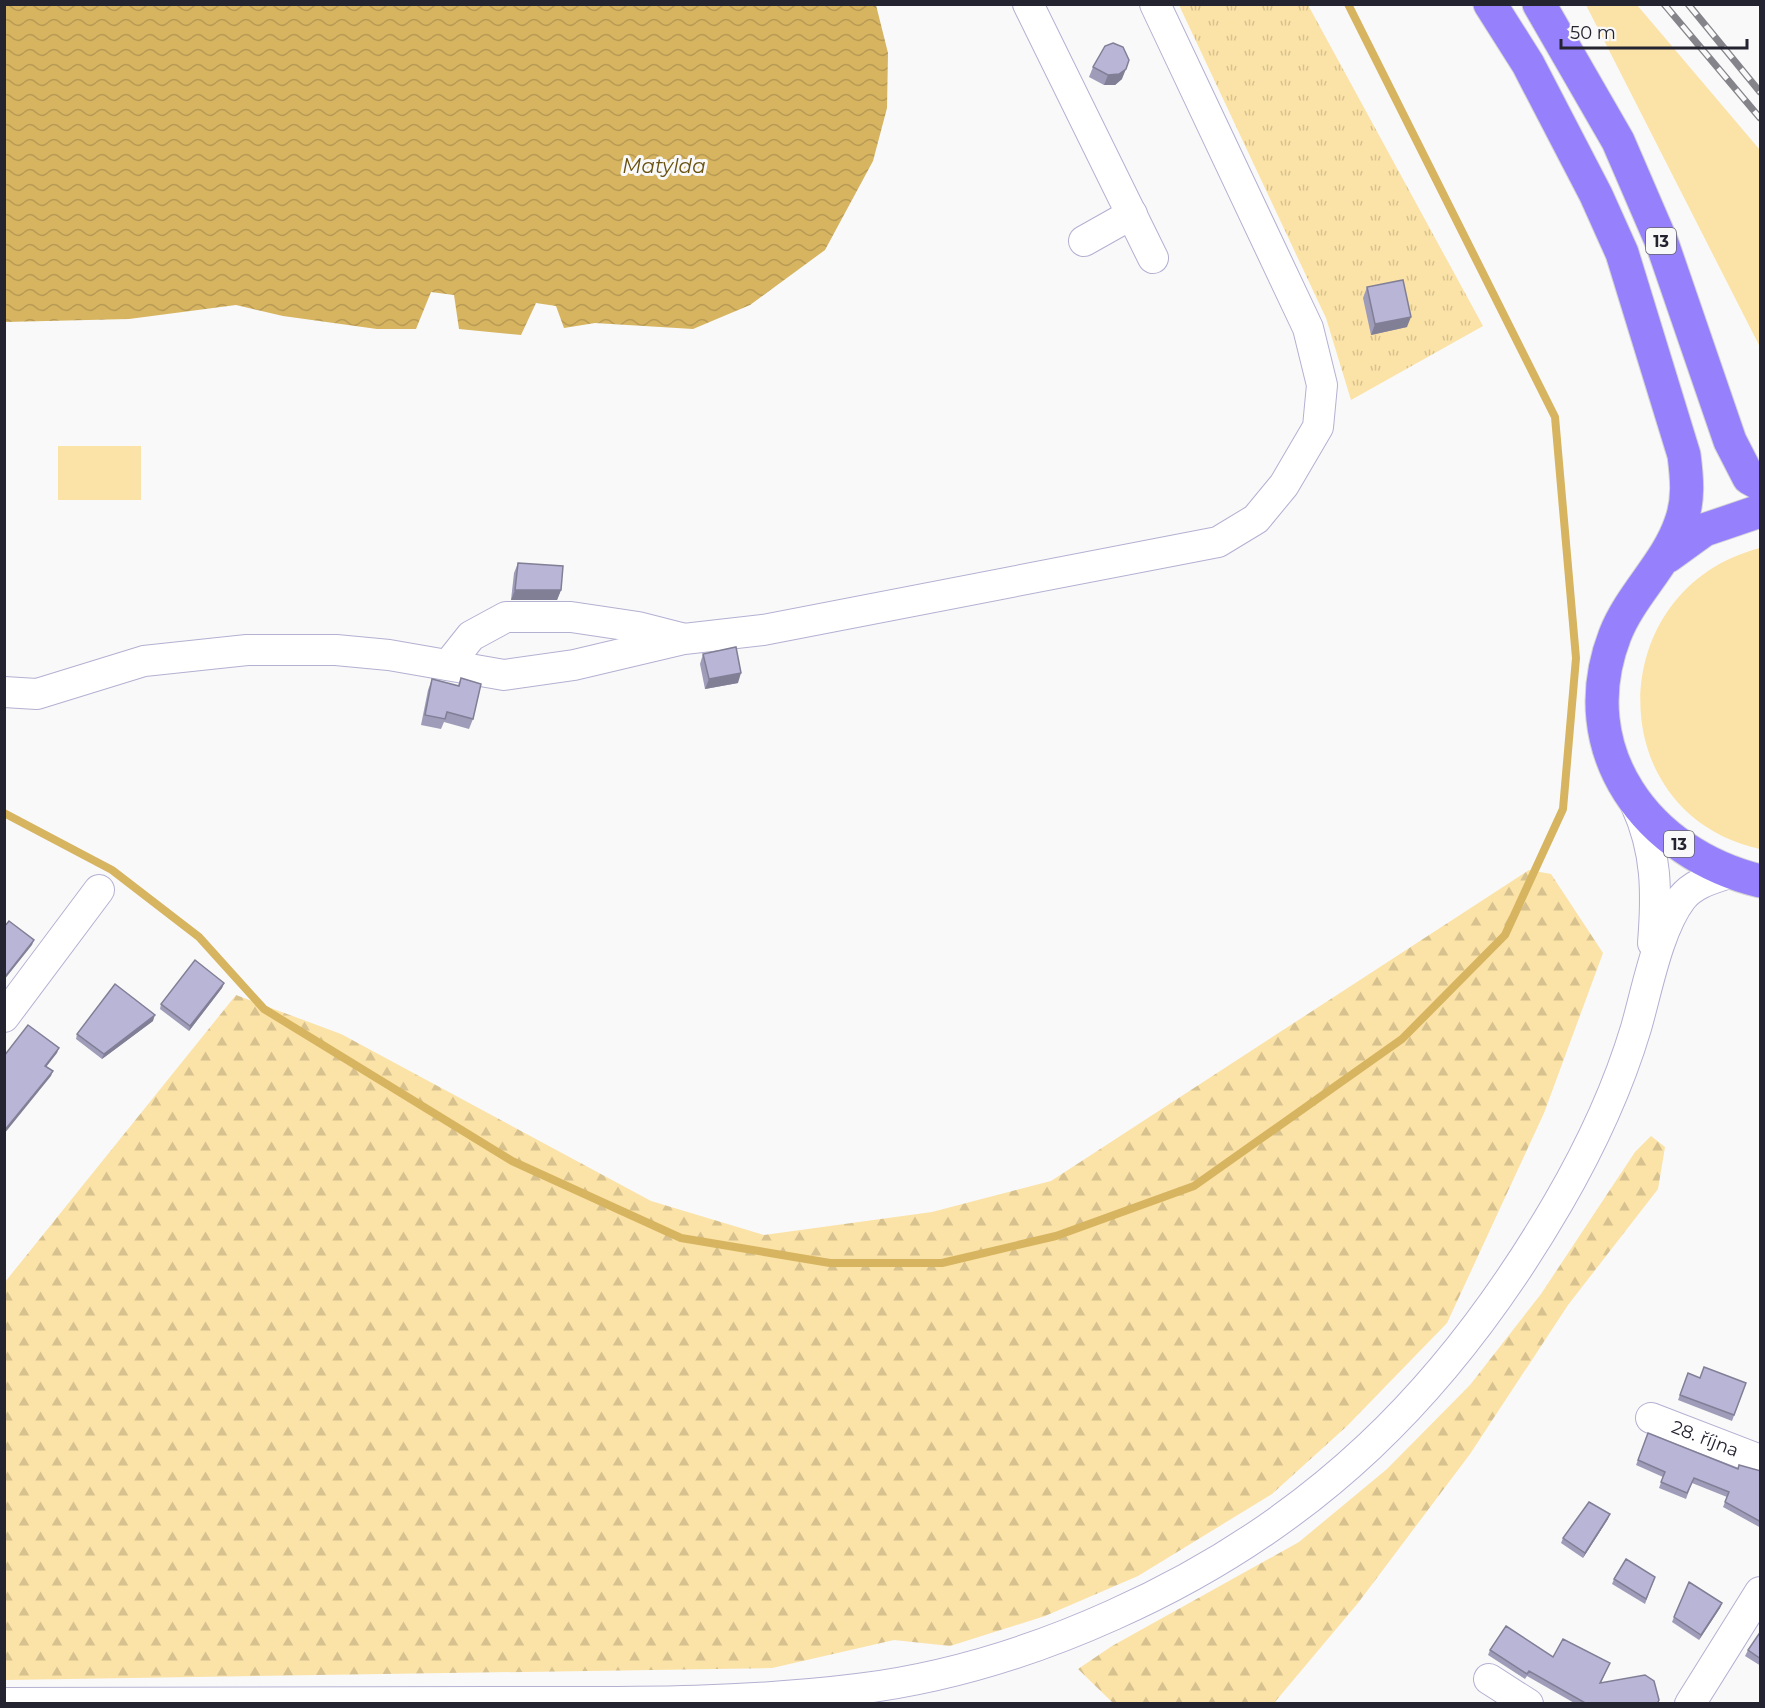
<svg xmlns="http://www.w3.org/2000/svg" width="1765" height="1708" viewBox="0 0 1765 1708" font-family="Montserrat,sans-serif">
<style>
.grass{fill:#fbe2a6}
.forest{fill:url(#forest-firs)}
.park{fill:url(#park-tufts)}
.water{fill:url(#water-waves)}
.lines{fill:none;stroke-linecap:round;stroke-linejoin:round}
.stream{stroke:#d6b460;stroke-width:8}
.minor-casing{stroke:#b3b0d2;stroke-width:32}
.highway-casing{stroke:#d3d3d6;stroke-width:35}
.minor{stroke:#fff;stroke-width:30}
.highway{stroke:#9780fc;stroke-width:33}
.rail-casing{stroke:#85848b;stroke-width:7}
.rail{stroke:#f9f9f9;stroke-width:4.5;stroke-dasharray:14;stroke-linecap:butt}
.wall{fill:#9e9cb9}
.shaded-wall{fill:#817f96}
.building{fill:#b8b5d7;stroke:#817f96;stroke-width:1.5}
.labels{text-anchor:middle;stroke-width:6;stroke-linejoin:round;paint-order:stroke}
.shield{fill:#f9f9f9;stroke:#64636c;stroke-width:1.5}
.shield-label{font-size:16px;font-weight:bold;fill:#242330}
.street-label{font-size:18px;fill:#242330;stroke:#f9f9f9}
.water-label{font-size:20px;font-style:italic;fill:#685110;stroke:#f9f9f9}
</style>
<defs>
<pattern id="forest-firs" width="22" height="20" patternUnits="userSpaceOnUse" patternTransform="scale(1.5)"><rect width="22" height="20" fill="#fbe2a6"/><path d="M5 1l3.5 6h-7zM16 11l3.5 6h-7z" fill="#d7c28f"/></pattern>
<pattern id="park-tufts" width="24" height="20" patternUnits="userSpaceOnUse" patternTransform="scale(1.5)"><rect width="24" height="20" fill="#fbe2a6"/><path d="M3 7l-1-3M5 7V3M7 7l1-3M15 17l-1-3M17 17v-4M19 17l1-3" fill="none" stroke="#d7c28f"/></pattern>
<pattern id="water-waves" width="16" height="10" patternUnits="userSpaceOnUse" patternTransform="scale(1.5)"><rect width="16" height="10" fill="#d6b460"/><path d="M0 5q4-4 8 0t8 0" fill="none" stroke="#b89a54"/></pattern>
</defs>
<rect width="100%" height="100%" fill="#f9f9f9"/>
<path class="grass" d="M1586,5H1637L1760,150V347Z
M58,446H141V500H58Z
M1760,548V849C1600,814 1601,589 1760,548Z"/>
<path class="forest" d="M1529,870L1551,874L1603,953L1544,1113L1447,1323L1347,1426L1272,1494L1138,1576L1045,1616L950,1646L894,1640L772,1668L5,1680V1282L236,995L341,1034L651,1201L764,1235L932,1212L1051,1181Z
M1651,1136L1665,1147L1658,1189L1568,1305L1470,1454L1358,1603L1274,1703H1113L1078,1669L1112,1646L1299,1542L1387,1469L1470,1385L1541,1294L1635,1152Z"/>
<path class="park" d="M1179,5H1308L1483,326L1351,400L1326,318Z"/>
<path class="water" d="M4,5H876L888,53L887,108L873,161L825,250L750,305L693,329L595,323L564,328L556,306L536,303L521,335L459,329L454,295L431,292L416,329H377L283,316L236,305L129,319L5,322Z"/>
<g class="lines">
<path class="stream" d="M4,813L112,870L199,937L264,1009L512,1161L681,1238L830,1263H942L1056,1236L1194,1186L1402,1039L1505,935L1563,809L1576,658L1555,417L1348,4"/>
<defs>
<g id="minor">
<path d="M1028,4L1153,258"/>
<path d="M1084,241L1132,214"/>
<path d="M448,665L471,636L506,617H571L638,627L681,638"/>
<path d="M4,692L37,694L144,661L247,650H336L389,655L504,675L574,665L684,639L763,630L1218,542L1256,519L1284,485L1318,427L1322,385L1308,328L1155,4"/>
<path d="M1636,805C1657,851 1657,893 1653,943"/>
<path d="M4,1017L99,890"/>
<path id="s1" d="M1651,1418L1760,1460"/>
<path d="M1489,1679L1528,1704"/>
<path d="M4,1703C168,1703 332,1702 495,1702C616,1702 738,1704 858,1689C946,1678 1031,1652 1113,1615C1313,1526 1448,1392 1558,1203C1590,1148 1618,1088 1636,1028C1647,990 1658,929 1682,898C1694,883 1712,879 1729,873"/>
<path d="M1690,1704L1760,1592"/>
</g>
<path id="highway" d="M1490,4L1528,64L1596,195L1622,253L1684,455C1687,478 1689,500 1681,522C1667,564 1631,594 1615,635C1570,751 1648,854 1760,881
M1539,4L1618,141L1662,243L1730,441L1749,478L1760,484
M1668,556L1704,530L1760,511"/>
</defs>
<use href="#minor" class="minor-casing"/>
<use href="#highway" class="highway-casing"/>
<use href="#minor" class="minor"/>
<use href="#highway" class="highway"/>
<defs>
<path id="rail" d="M1664,4L1760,118
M1688,4L1760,92"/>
</defs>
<use href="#rail" class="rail-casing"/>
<use href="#rail" class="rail"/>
</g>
<path class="wall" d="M1093,67L1122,79L1115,85H1104L1089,77Z
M1367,287L1407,327L1371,335L1363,298Z
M518,563L561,590L557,600H511L514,573Z
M703,654L738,683L705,689L700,664Z
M461,678L473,719L469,729L444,722L441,729L421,725L428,690L432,679L458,686Z
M224,983L222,988L189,1031L160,1009L161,1004Z
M153,1021L102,1059L76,1039L77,1034Z
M1688,1373L1700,1378L1746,1383L1732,1421L1678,1400Z
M1648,1433L1738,1469L1761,1471V1528L1723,1507L1727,1497L1692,1483L1686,1499L1659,1488L1663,1477L1636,1465Z
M1608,1519L1583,1558L1561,1543L1563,1538Z
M1655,1577L1645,1604L1612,1584L1614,1579Z
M1722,1603L1720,1608L1699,1640L1672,1622L1674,1617Z
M1761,1631V1666L1745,1656L1748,1650Z
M1490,1650L1610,1663L1601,1683L1659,1700L1658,1704H1576L1527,1676L1525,1679L1488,1655Z"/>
<path class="shaded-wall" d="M1126,69L1122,79L1115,85H1104L1108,75Z
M1411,317L1407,327L1371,335L1375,324Z
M515,590H561L557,600H511Z
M741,673L738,683L705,689L709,679Z
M34,940L32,945L4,980V978Z
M224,983L222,988L189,1031L190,1026Z
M155,1015L153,1021L102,1059L104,1054Z
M59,1048L57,1053L43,1071L45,1066Z
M53,1071L51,1076L4,1134V1131Z
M1610,1514L1608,1519L1583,1558L1585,1553Z
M1722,1603L1720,1608L1699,1640L1701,1635Z"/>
<path class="building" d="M1113,43L1123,47L1129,60L1126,69L1119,74L1108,75L1093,67L1105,46Z
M1403,280L1411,317L1375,324L1367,287Z
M518,563L563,566L561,590H515Z
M736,647L741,673L709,679L703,654Z
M461,678L481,684L473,719L447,712L445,719L425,715L432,679L459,686Z
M9,921L34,940L4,978V927Z
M195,960L224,983L190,1026L161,1004Z
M115,984L155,1015L104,1054L77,1034Z
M28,1025L59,1048L45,1066L53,1071L4,1131V1056Z
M1704,1367L1746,1383L1734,1415L1680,1395L1688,1373L1700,1378Z
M1648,1433L1738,1469L1739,1465L1761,1471V1522L1725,1502L1729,1492L1694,1478L1687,1493L1661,1482L1665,1472L1638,1460Z
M1589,1502L1610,1514L1585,1553L1563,1538Z
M1626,1559L1655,1577L1646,1599L1614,1579Z
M1689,1582L1722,1603L1701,1635L1674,1617Z
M1506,1626L1553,1657L1563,1639L1610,1663L1600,1683L1645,1675L1654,1681L1659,1700L1657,1704H1587L1529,1671L1527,1674L1490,1650Z
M1761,1631V1659L1748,1650Z"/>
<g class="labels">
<g class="shield">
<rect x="1646" y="228" width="30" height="26" rx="4.5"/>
<rect x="1664" y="831" width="30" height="26" rx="4.5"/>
</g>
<g class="shield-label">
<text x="1661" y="247">13</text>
<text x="1679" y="850">13</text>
</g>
<g class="street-label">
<text dy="6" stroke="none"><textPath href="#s1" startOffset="58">28. října</textPath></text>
</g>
<g class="water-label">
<text x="664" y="173">Matylda</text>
</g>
</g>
<rect width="1765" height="1708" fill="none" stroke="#242330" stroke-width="12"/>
<path d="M1561 39v9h186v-9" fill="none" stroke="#242330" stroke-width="3"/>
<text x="1570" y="39" font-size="18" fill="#242330" stroke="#f9f9f9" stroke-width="4.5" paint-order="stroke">50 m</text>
</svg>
